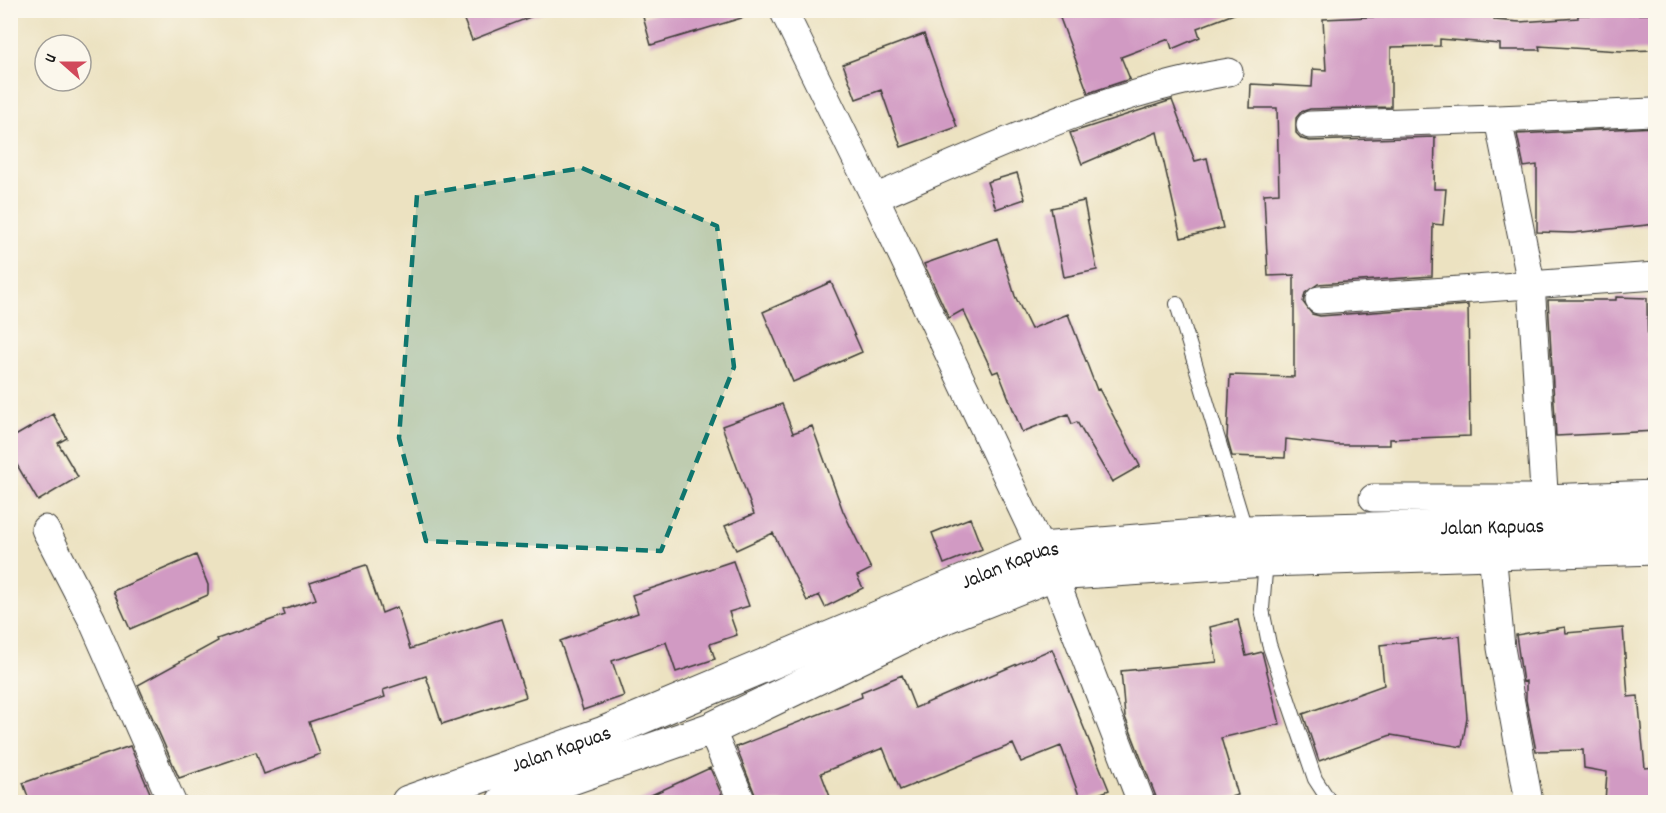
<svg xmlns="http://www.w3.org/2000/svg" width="1666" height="813" viewBox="0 0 1666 813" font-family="Dekko,sans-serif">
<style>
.building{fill:#d19ac3}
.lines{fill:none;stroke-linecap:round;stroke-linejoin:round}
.lane-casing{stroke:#3b3a35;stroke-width:16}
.street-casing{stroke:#3b3a35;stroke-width:29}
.secondary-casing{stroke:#3b3a35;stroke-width:35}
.lane{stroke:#fff;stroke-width:14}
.street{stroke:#fff;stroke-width:27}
.secondary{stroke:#fff;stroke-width:33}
.marked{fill:#0f766e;fill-opacity:0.2;stroke:#0f766e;stroke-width:4.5;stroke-dasharray:12 8;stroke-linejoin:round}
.labels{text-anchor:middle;stroke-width:4.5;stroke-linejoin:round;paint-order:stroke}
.street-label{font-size:21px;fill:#1c1c1c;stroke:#fbf7ec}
</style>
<rect width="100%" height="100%" fill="#fbf7ec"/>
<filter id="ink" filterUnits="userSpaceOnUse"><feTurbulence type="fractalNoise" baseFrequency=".0167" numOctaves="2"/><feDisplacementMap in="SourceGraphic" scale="12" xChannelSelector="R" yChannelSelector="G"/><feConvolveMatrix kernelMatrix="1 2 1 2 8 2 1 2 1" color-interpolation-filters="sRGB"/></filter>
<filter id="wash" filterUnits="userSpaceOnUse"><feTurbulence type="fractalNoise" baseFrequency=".008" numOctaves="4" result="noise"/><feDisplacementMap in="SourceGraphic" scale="24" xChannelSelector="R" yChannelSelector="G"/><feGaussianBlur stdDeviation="1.35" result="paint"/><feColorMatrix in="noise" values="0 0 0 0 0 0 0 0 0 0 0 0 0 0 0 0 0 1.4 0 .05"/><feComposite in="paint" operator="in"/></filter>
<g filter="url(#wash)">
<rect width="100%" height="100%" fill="#ece2c1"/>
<g id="blocks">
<path class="building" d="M460,10H543V12L472,40Z
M665,10H744L745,17L651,45L643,17Z
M1057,10H1238L1239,12L1197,28L1200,37L1172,49L1169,39L1121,57L1130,79L1088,93Z
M1466,10L1495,14L1494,20L1520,22L1578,18V15L1656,14V50L1621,51L1539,46L1540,50H1500V44L1440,39V46L1391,47V107L1310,109L1301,112L1296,118V133L1302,139L1310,141L1435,137L1434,189H1446L1443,225L1433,224L1432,276L1318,284L1305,293L1303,302L1312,314L1320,316L1468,305L1470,436L1390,439V445H1337L1286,439L1285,458L1232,456L1227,438L1230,375L1294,377V275L1268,276L1264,194L1279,193L1277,108H1250L1251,84L1312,87L1313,69L1326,70L1323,19L1393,16V11Z
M924,34L957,127L901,147L881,90L856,99L843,64Z
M1172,100L1195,161L1207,158L1223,228L1181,238L1157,132L1082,164L1070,133Z
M1656,127V224L1573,233L1537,232V165L1524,167L1517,134Z
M1017,173L1025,199L996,209L987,182Z
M1084,201L1097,270L1064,277L1051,208Z
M997,238L1015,296L1031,329L1068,314L1097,390L1099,389L1140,466L1112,482L1077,422L1072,424L1068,414L1022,432L998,371L993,373L963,310L949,318L924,264Z
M831,282L862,352L793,382L763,312Z
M1616,297L1647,298L1648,356H1656V431L1556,436L1548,300H1616Z
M782,404L793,433L812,426L843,511L871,569L857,576L863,588L825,607L819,595L807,601L773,533L736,550L725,526L754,514L722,426Z
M53,414L67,438L58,443L78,477L38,501L10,453V439Z
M970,518L982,549L944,564L932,533Z
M196,555L208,585V595L130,629L113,591Z
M733,561L749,606L729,612L737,635L710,644L715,659L676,672L666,642L612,661L624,696L583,710L560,641L638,613L632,595Z
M366,565L382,613L397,607L410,649L501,619L526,697L442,724L426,676L383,690L385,697L309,722L320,754L264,774L256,752L179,778L138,685L218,641L217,639L285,615L283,610L316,599L310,583Z
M1238,620L1246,656L1262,652L1280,724L1221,738L1238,795L1212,802H1158L1125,717L1121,671L1217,662L1210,627Z
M1565,627L1566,633L1623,628L1628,697L1638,696L1645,768L1656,767V802H1605L1607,772L1584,768L1583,750L1536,751L1526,700V681L1523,682L1516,635Z
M1460,636L1467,717L1462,747L1391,735L1319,761L1303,714L1384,685L1380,645Z
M1052,649L1109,790L1081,801L1061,746L1021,762L1013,744L900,790L883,748L821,773L832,802H758L736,747L862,697L861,692L902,675L915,708Z
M130,746L154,802H30L23,783Z
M710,768L725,802H636Z"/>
</g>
</g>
<g filter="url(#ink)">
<use href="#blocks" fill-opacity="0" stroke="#3b3a35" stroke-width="1.5"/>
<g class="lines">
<defs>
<path id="lane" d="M1177,304L1246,532
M1266,560L1262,609L1269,644L1315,779L1330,802"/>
<path id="street" d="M783,10L875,198L1041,549
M1310,125L1498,119
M875,198C989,149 1106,92 1229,72
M1319,300L1656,276
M1373,498H1544L1656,494
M1546,523L1531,283L1498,119L1652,112
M45,529L92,620L172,802
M1492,551L1501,648L1529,802
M1053,574L1141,802
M711,729L742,802"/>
<g id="secondary">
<path id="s1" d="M408,802L604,733L1041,549L1246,532L1656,522"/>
<path d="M503,802L711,729L935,621L1053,574L1266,560L1656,548"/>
</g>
</defs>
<use href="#lane" class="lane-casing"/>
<use href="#street" class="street-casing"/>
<use href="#secondary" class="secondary-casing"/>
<use href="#lane" class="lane"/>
<use href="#street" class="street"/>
<use href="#secondary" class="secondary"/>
</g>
</g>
<path class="marked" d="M582,168L717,226L734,367L661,551L426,541L399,438L417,195Z"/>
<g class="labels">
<g class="street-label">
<text dy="7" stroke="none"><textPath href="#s1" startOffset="1134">Jalan Kapuas</textPath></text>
<text dy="7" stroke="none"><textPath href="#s1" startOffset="648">Jalan Kapuas</textPath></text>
<text dy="7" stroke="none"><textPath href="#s1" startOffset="162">Jalan Kapuas</textPath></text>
</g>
</g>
<rect width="1666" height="813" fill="none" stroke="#fbf7ec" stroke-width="36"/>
<g transform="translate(63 63) rotate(291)"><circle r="28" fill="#fbf7ec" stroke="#a29f99" stroke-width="1.5"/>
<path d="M0-4.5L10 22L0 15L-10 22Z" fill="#d1495b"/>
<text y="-9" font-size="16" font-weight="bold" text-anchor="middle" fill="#1c1c1c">U</text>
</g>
</svg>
